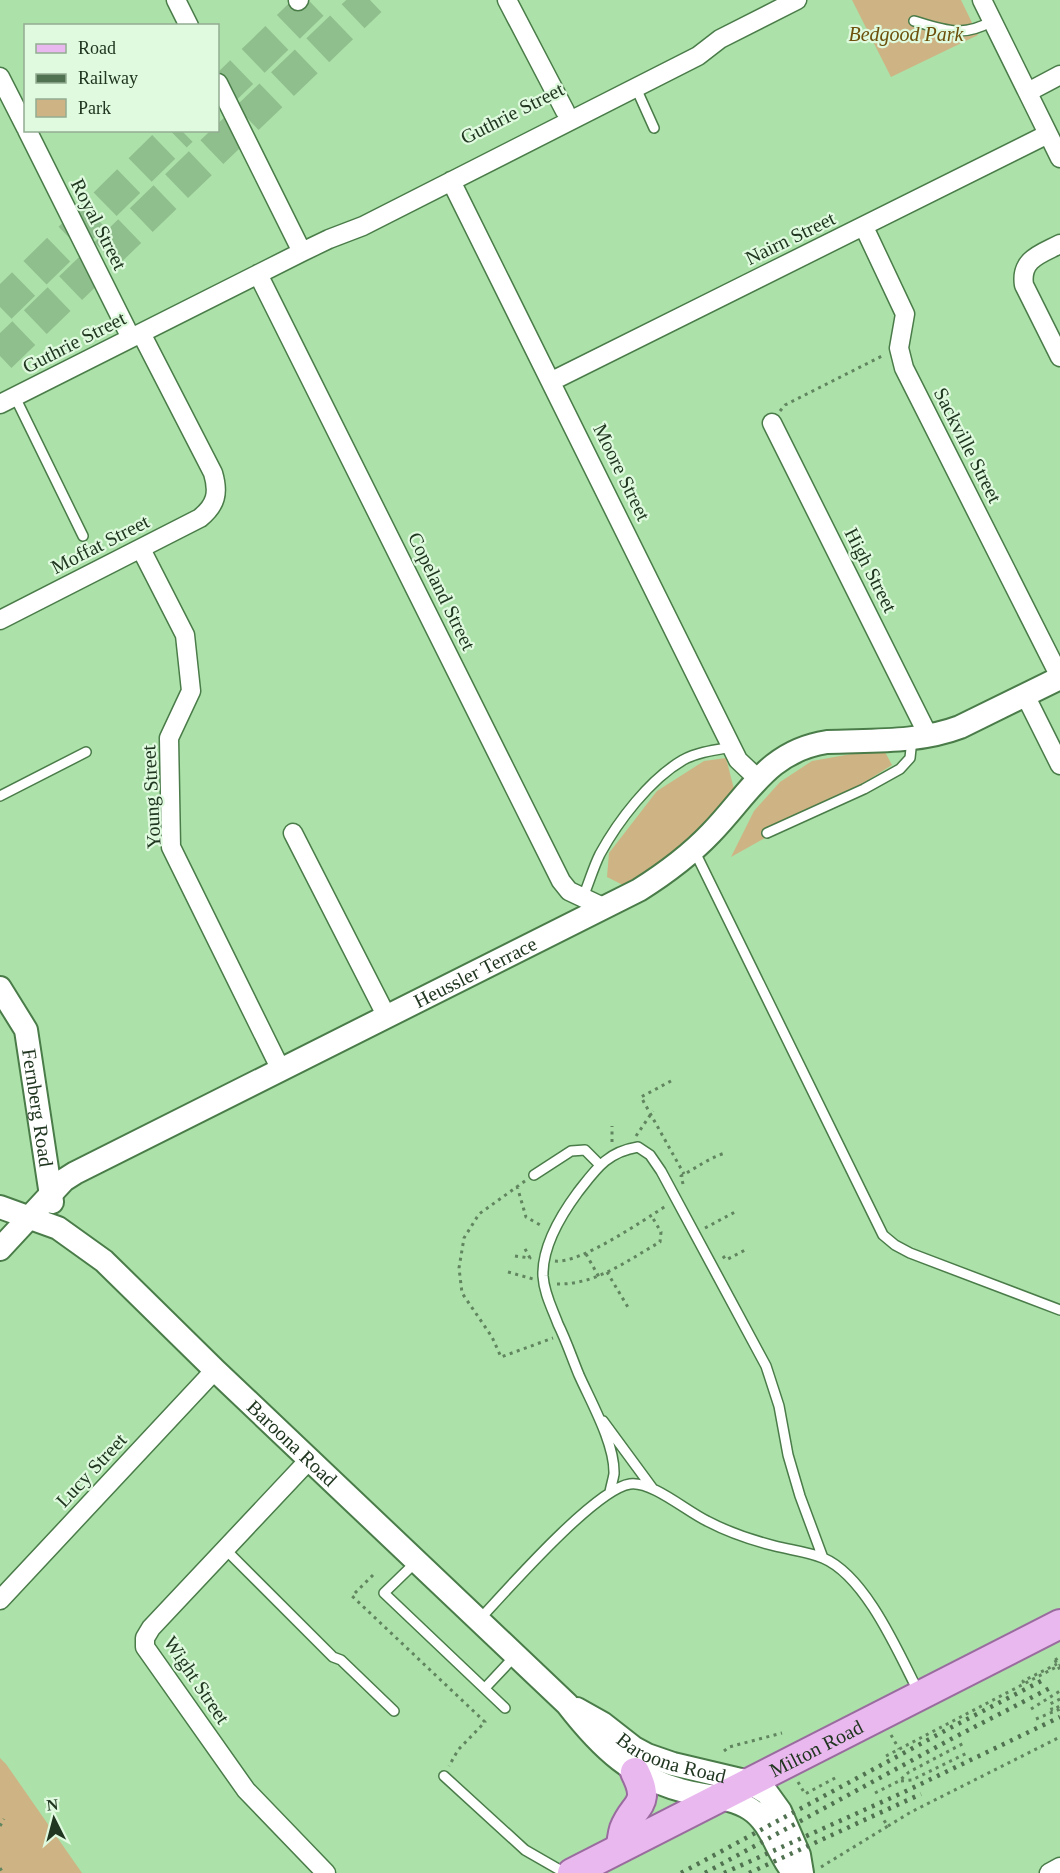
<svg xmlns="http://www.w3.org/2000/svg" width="1060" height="1873" viewBox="0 0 1060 1873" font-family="Georgia,serif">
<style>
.green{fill:#ceb484}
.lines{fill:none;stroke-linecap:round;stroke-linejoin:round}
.motorway-tunnel{stroke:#90bf8e;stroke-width:33;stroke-dasharray:33 16;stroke-linecap:butt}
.service-casing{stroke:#4a7c49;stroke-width:12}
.minor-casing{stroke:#4a7c49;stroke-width:21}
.tertiary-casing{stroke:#4a7c49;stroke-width:26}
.primary-casing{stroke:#996b9e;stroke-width:32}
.path{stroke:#60855f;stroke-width:3;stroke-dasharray:3 4.5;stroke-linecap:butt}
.service{stroke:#fff;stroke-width:9}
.minor{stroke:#fff;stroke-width:18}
.tertiary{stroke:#fff;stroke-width:22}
.primary{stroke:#e9b8ee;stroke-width:28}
.rail{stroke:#517250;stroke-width:4.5;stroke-dasharray:3 6;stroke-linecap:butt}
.path-bridge{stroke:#60855f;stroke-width:3;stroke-dasharray:3 4.5;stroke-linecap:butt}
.labels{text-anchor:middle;stroke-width:4.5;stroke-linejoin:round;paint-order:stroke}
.park-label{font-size:20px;font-style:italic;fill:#6c500b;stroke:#dffade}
.street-label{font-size:20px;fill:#203620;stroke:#dffade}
</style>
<rect width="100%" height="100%" fill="#ace1a9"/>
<path class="green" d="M852,0H961L978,35L891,77Z
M885,752L892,765L862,784L731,857L754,811L780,782L812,761L857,753Z
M726,758L734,789L686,849L623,885L607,877L609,853L657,791L704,761Z
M0,1758L6,1764L82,1873H0Z"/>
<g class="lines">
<path class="motorway-tunnel" d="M218,95L316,0
M0,307L181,130
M0,356L370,0"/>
<defs>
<path id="service" d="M914,21C944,30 963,38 992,21
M636,88L654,128
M15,397L83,536
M0,796L86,752
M767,833L864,789L900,769L910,758L912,739
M694,850L883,1235L895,1245L910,1253L1060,1310
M583,897C589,883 593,868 600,854C618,821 650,779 683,760C698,752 715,750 732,747
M534,1175L571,1151L585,1150L599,1164
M603,1421L653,1489
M610,1492C611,1486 613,1480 614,1474C615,1444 591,1402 579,1375C572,1358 566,1340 558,1324C552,1308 544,1293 543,1276C542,1246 561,1215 578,1192C596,1169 607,1152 638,1147L650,1155L661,1171L766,1366L779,1406L788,1455L800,1496L823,1558
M225,1549L333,1657L341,1660L394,1711
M417,1561L384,1593L505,1708
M479,1620C506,1591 595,1489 630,1484C652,1481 686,1511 707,1521C728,1532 751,1540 775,1546C791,1550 809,1552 823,1558C866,1576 899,1654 919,1693
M485,1688L516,1655
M444,1776L525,1850L565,1873"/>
<path id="minor" d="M176,0L189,26
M507,0L565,111
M982,0L1060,158
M298,1L299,0
M0,77L26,128
M218,83L302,252
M1028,92L1060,75
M27,130L131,338
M451,181L738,760L757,778
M864,227L905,314L899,348L904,368L1060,677
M1060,244C1041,254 1020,259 1024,285L1060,357
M258,274L561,881L569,891L605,908
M552,381L1048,134
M0,404L302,252L329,239L363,226L698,56L720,39L797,0
M772,423L929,737
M141,549L185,635L191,691L169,738L171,847L281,1070
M0,620L200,518C216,505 219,493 213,473L141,333
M1025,695L1060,765
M293,833L387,1017
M309,1460L151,1628L145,1638V1647L246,1790L326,1873
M0,1600L215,1370
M1049,1873L1060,1867"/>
<g id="tertiary">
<path id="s1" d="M0,988L26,1030L52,1202"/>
<path id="s2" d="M0,1207L58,1228L104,1261L215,1370L567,1704C601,1748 633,1779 688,1792C708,1797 732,1797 750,1809C772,1823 777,1854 794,1873"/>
<path id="s3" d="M0,1249L64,1180L75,1173L639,890C666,873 689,856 711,833C749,794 768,751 827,742C872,740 918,743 960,727L1060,678"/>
<path id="s4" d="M577,1709L602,1723L634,1748L647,1755L673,1764L749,1782L767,1793L780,1811L799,1855L802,1873"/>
</g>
<g id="primary">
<path d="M620,1848C622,1842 622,1835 624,1829C634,1803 652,1806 635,1772"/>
<path id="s5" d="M572,1873L1060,1624"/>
</g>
</defs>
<use href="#service" class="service-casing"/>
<use href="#minor" class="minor-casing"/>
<use href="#tertiary" class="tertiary-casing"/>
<use href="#primary" class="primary-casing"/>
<path class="path" d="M780,411L785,405L884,355
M671,1081L641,1097L684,1174
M636,1136L653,1111
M612,1142V1126
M525,1181L479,1214L464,1238L459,1268L462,1293L492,1337L501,1357L553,1338
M683,1184L681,1176C696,1168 709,1158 725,1153
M517,1186L526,1217L542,1226
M705,1228L735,1212
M586,1254L599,1277
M515,1256L530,1258L524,1247
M723,1256L726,1260L747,1249
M555,1261C580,1264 642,1221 666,1206
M508,1272L533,1279
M607,1272L629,1309
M557,1284C596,1285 628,1260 660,1242L661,1232L651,1215
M373,1575L352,1596L485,1722L458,1750L449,1766
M1055,1660L1060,1657
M1024,1683L1023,1681L1057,1664
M1060,1699L1050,1704L1052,1710L1060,1706
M1031,1709L1060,1691
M1036,1719L1060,1709
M891,1735L899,1749
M724,1751L729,1747L782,1733
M886,1756L1060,1665
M901,1781L912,1780L969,1752
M798,1782L805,1794L837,1777
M875,1793L899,1781L909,1772L964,1743
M0,1826L4,1819
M888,1826L911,1812L1060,1737
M821,1867L888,1826L883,1819
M0,1868L3,1873"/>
<use href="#service" class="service"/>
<use href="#minor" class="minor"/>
<use href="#tertiary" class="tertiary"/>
<use href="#primary" class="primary"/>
<path class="rail" d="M681,1873L950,1728L1045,1679
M705,1873L953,1738L1050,1688
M724,1873L902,1793L1060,1717
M749,1873L921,1794"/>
<path class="path-bridge" d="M1055,1660L1060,1670"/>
</g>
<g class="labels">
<g class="park-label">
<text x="906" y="41">Bedgood Park</text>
</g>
<g class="street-label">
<text transform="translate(512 113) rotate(-27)" y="7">Guthrie Street</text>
<text transform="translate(99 224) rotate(63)" y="7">Royal Street</text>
<text transform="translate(790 238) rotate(-26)" y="7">Nairn Street</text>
<text transform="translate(74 342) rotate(-27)" y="7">Guthrie Street</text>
<text transform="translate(968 445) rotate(63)" y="7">Sackville Street</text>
<text transform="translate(622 472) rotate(64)" y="7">Moore Street</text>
<text transform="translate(100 544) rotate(-27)" y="7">Moffat Street</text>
<text transform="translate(871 570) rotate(63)" y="7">High Street</text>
<text transform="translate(442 591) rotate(64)" y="7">Copeland Street</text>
<text transform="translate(151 797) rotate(-93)" y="7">Young Street</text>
<text dy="7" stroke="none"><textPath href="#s3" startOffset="555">Heussler Terrace</textPath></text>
<text dy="7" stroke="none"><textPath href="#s1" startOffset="128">Fernberg Road</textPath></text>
<text dy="7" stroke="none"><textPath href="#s2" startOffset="380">Baroona Road</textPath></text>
<text transform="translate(91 1470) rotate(-47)" y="7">Lucy Street</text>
<text transform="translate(197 1680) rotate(56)" y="7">Wight Street</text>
<text dy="7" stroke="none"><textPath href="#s5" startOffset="274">Milton Road</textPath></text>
<text dy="7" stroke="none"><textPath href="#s4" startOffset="108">Baroona Road</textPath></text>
</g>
</g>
<rect x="24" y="24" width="195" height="108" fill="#dffade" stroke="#93ac92" stroke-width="1.5"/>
<rect x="36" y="44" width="30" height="9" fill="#e9b8ee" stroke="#93ac92" stroke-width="1.5"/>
<text x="78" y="54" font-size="18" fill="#203620">Road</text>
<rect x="36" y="74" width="30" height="9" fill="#517250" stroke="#93ac92" stroke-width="1.5"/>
<text x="78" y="84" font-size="18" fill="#203620">Railway</text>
<rect x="36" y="99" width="30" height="18" fill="#ceb484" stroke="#93ac92" stroke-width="1.5"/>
<text x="78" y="114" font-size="18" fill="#203620">Park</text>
<g transform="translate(54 1819) rotate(354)" stroke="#dffade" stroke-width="4.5" paint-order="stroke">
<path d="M0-4.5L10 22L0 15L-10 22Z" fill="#203620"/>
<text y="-9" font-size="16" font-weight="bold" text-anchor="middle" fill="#203620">N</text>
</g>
</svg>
